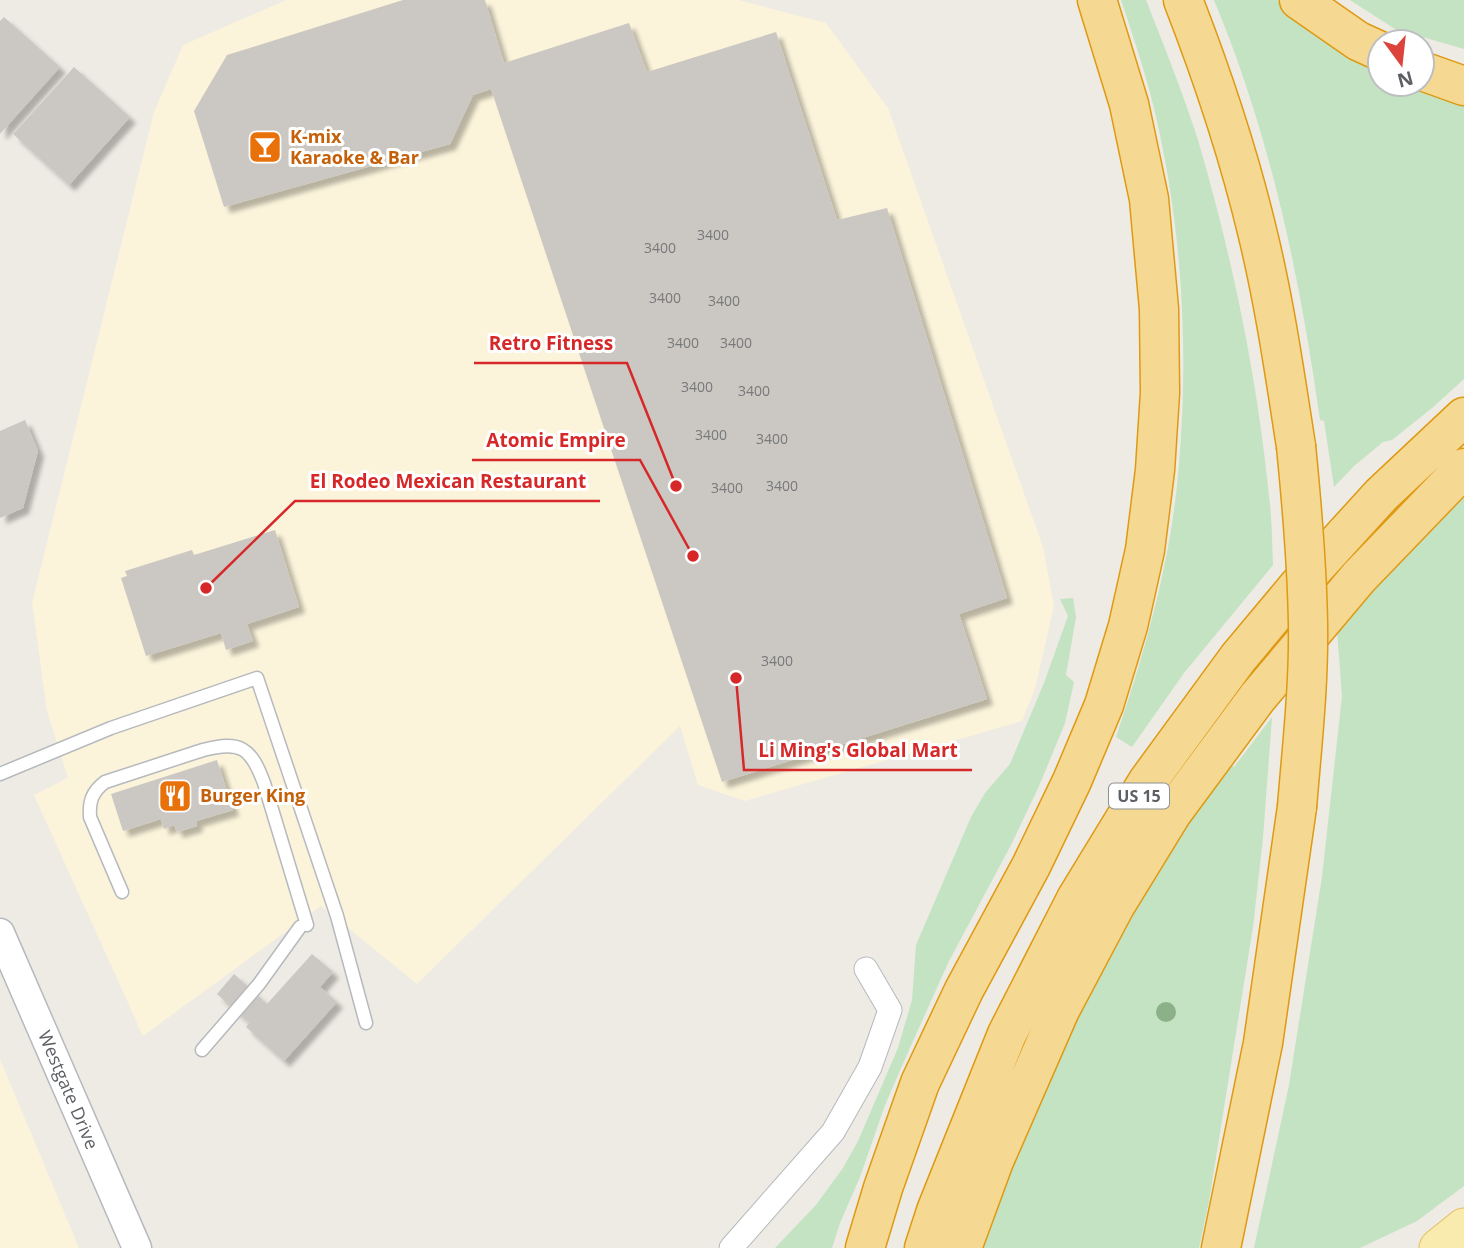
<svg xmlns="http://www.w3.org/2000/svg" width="1464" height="1248" viewBox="0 0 1464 1248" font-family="'Open Sans',sans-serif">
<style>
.commercial{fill:#fbf3da}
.green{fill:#c3e3c2}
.building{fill:#cbc7c2;filter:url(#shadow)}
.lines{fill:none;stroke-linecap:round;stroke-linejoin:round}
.service-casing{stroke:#b6b9bd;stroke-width:15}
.minor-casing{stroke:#b6b9bd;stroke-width:25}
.tertiary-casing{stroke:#b6b9bd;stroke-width:31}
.primary-casing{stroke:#e6be63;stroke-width:39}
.motorway-casing{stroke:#df9912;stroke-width:41}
.service{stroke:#fff;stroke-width:12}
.minor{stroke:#fff;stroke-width:23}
.tertiary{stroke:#fff;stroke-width:28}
.primary{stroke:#f9eaad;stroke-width:37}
.motorway{stroke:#f5d993;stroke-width:38}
.motorway-bridge-casing{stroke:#df9912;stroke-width:41;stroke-linecap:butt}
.motorway-bridge{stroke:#f5d993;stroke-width:38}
.tree{fill:#8cb188}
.labels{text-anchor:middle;stroke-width:6;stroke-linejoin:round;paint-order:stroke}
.number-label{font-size:14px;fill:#78797b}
.shield{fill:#fff;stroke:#8d8f92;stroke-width:2}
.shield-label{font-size:16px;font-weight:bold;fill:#5c5f63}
.food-label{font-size:18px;font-weight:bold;fill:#c56008;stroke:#fff;text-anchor:start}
.street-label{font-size:18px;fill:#5c5f63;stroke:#fff}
.leader{fill:none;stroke:#d62828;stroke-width:2.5}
.callout-dot{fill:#d62828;stroke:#fff;stroke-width:2.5}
.callout-label{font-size:19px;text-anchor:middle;font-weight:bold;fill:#d62828;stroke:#fff;stroke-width:6;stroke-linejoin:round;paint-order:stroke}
</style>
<defs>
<filter id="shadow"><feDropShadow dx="6" dy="6" stdDeviation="2" flood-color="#0004"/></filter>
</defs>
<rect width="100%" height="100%" fill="#edebe3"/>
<path class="commercial" d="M286,0H738L826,23L888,108L1043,547L1054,606L1035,689L1022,721L745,801L698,785L680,726L417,984L321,906L143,1036L34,795L68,778L47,711L32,603L154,112L183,45Z
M0,1059L79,1248H0Z"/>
<path class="green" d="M1121,0H1146C1164,46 1183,93 1198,140C1232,256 1257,376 1269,496C1272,519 1272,542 1273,565L1184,673L1132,747L1116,737C1146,649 1172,557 1179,464C1189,349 1182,229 1156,117C1147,77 1134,39 1121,0Z
M1214,0H1277L1306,24L1380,70V84H1411L1464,103V379L1432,408L1392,440L1383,442L1354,466L1334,487L1324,421L1320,420C1300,276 1270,134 1214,0Z
M1350,0H1464V49L1395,29Z
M1464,490V1186L1417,1221L1360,1248H1254L1289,1085L1322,877L1342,696L1337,631L1364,594Z
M1073,598L1076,617L1066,675L1074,682L1065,723L1039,786L1011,845L949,961L909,1050L885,1105L860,1177L840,1223L832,1248H775L816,1205L843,1168L858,1141L898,1048L912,1000L916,945L971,817L985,793L1010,764L1044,683L1068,616L1060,599Z
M1272,717L1263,838L1253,927L1209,1201L1199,1248H981L988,1226L1040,1097L1087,995L1165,856L1228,762L1234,767Z"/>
<path class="building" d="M403,0H485L504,63L629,23L647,72L776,32L837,220L887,208L1007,598L959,614L987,699L722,782L491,89L473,95L450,144L224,207L194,111L227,55Z
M4,17L60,67L0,134V21Z
M74,67L130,117L69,185L13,134Z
M25,420L38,451L23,508L0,518V431Z
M275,530L299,607L247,624L253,641L226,650L221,633L146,656L121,578L127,576L125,571L192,550L194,555Z
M217,760L233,810L196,821L197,826L177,832L174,825L164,829L161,819L123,831L111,794Z
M312,954L333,972L320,987L337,1002L284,1061L246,1027L249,1023L217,994L234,974L267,1004Z"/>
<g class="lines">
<defs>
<path id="service" d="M0,774L111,728L257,678L337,916L366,1023
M122,892L90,817C89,801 92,792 105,782L203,750C241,740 251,748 264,783L307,925
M202,1050L259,984L300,927"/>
<path id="minor" d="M731,1248L833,1132L870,1067L890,1010L866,969"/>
<path id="tertiary" d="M0,933L137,1248"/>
<path id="primary" d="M1438,1248L1464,1227"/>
<path id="motorway" d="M1183,0C1213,77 1239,155 1258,235C1275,305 1285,376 1296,446
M1299,0L1358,41L1380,51
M1422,71L1464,86
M865,1248L883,1188L920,1083L964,990L1031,866L1072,781L1104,705L1128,626L1145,550L1155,470L1160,393L1159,309L1149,199L1129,104L1097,0
M924,1248L936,1211L1007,1034L1076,899L1148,781L1238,658L1299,585L1381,495L1464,417
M962,1248L994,1161L1060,1010L1115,906L1172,813L1257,698L1359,577L1464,468
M1221,1248L1263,1043L1297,807"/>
</defs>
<use href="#service" class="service-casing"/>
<use href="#minor" class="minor-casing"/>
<use href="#tertiary" class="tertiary-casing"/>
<use href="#primary" class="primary-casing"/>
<use href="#motorway" class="motorway-casing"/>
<use href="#service" class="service"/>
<use href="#minor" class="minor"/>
<use href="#tertiary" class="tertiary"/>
<use href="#primary" class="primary"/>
<use href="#motorway" class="motorway"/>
<defs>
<path id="motorway-bridge" d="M1296,446C1302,506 1307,564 1308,624C1309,685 1302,746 1297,807"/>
</defs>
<use href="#motorway-bridge" class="motorway-bridge-casing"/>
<use href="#motorway-bridge" class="motorway-bridge"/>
</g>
<circle class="tree" cx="1166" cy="1012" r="10"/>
<defs>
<symbol id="bar-square" viewBox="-11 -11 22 22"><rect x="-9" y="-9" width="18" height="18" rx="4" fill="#e8710a" stroke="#fff"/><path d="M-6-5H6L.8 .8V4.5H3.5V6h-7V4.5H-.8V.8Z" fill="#fff"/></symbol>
<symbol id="restaurant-square" viewBox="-11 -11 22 22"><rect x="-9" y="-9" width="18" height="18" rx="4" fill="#e8710a" stroke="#fff"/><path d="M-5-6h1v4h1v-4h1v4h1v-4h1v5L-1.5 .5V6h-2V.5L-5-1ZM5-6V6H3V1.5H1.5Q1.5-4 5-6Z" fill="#fff"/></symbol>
</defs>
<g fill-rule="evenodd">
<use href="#bar-square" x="246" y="128" width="38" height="38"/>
<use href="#restaurant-square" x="156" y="777" width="38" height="38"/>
</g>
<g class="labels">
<g class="number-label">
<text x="713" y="240">3400</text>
<text x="660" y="253">3400</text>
<text x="665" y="303">3400</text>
<text x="724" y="306">3400</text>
<text x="683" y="348">3400</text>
<text x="736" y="348">3400</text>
<text x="697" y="392">3400</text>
<text x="754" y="396">3400</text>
<text x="711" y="440">3400</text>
<text x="772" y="444">3400</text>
<text x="782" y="491">3400</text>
<text x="727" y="493">3400</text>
<text x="777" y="666">3400</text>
</g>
<rect class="shield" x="1109" y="783.5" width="60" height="25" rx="5"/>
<g class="shield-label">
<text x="1139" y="802">US 15</text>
</g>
<g class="food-label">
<text x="290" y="143">K-mix<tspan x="290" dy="21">Karaoke &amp; Bar</tspan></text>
<text x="200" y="802">Burger King</text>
</g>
<g class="street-label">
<text transform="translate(68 1090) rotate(67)" y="6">Westgate Drive</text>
</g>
</g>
<path class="leader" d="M676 486L627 363H474M693 556L640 460H472M206 588L295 501H600M736 678L744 770H972"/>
<g class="callout-dot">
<circle cx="676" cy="486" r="7"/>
<circle cx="693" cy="556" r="7"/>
<circle cx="206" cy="588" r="7"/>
<circle cx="736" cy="678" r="7"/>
</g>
<g class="callout-label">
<text x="551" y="350">Retro Fitness</text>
<text x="556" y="447">Atomic Empire</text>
<text x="448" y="488">El Rodeo Mexican Restaurant</text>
<text x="858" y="757">Li Ming's Global Mart</text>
</g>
<g transform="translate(1401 63) rotate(165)"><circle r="33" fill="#ffffff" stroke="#bebfc1" stroke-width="2"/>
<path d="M0-5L12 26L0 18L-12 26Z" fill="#db433b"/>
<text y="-10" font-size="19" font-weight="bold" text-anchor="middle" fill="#5c5f63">N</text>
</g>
</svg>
